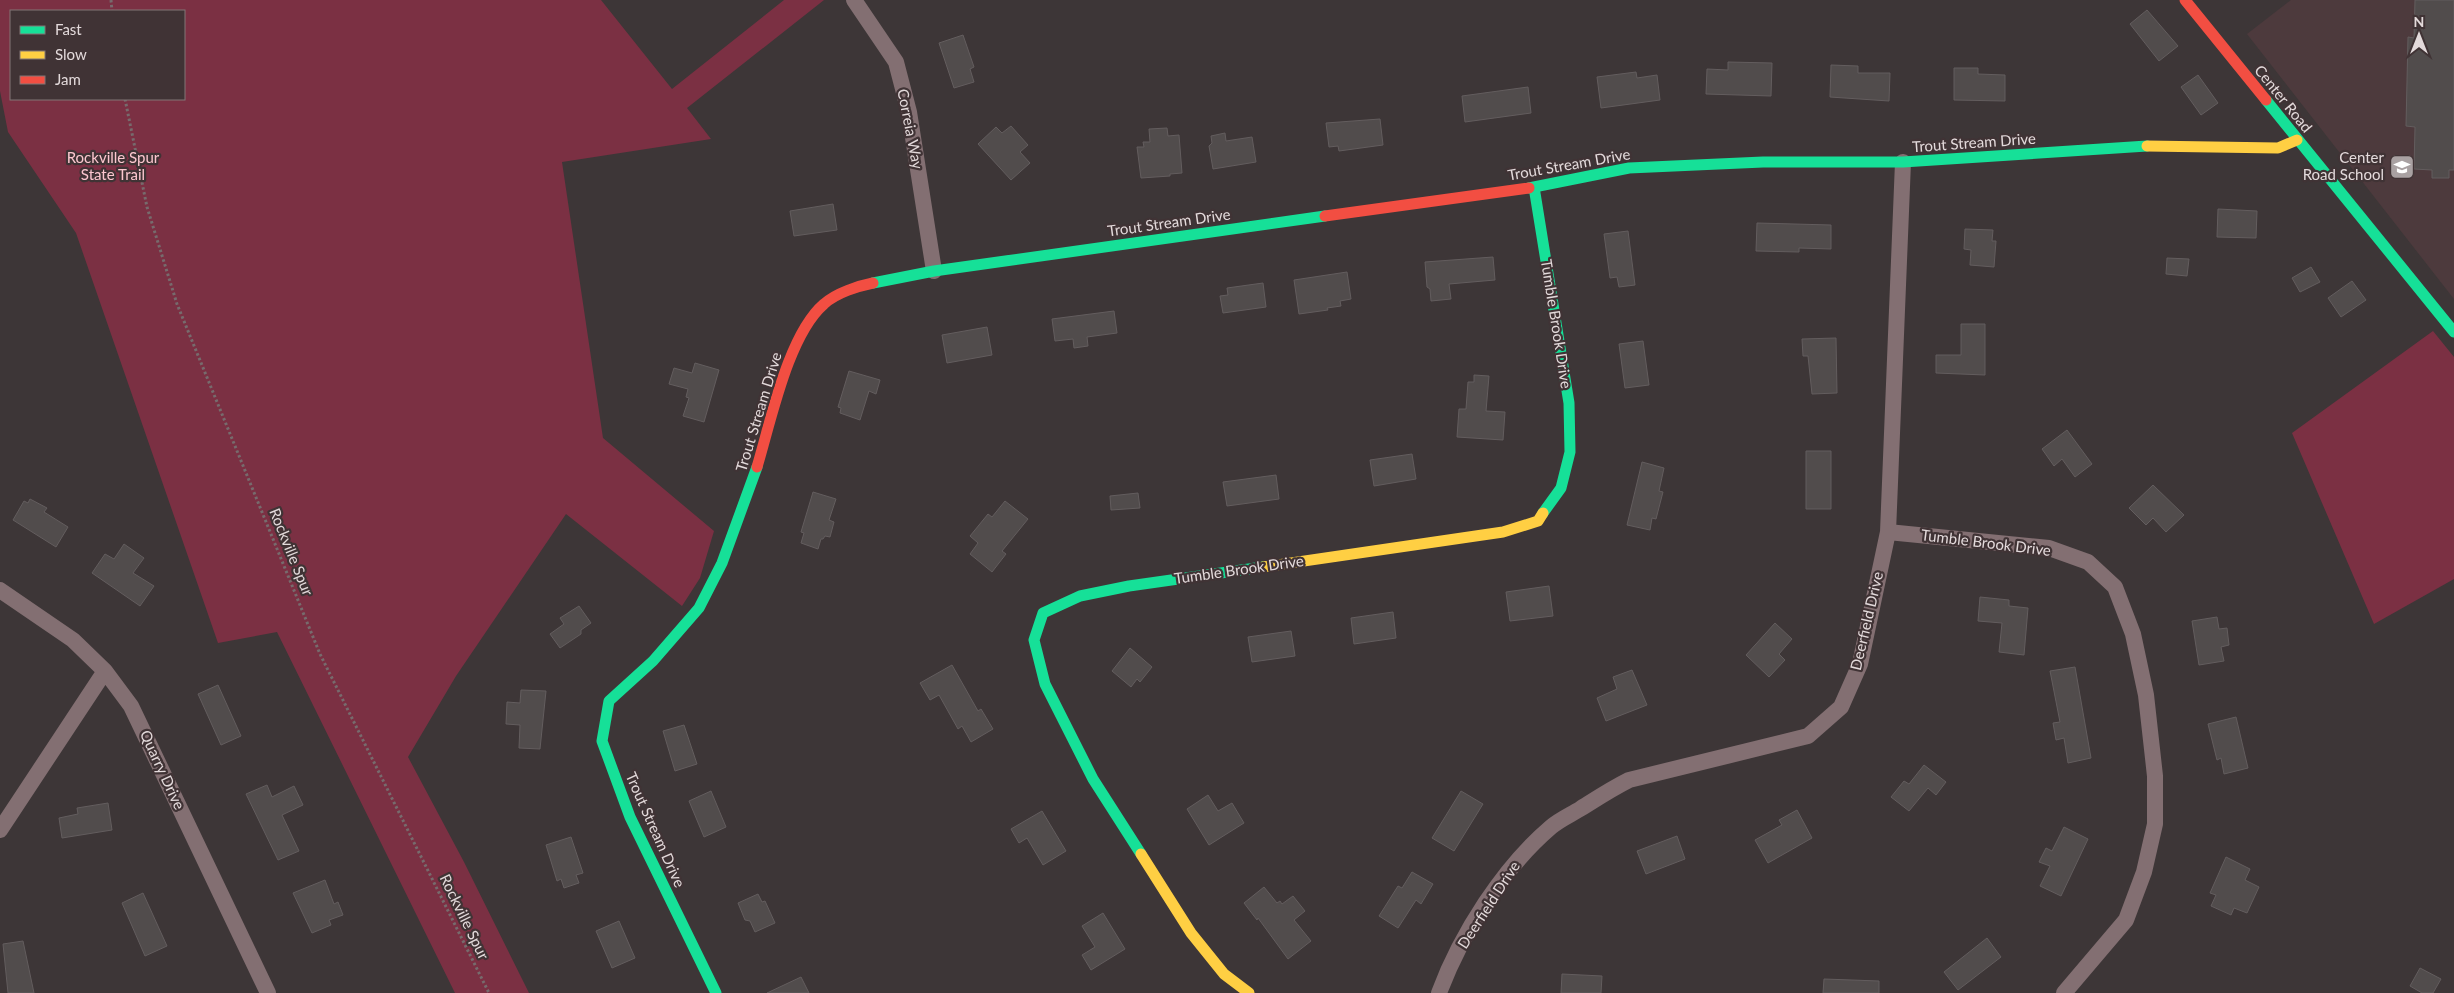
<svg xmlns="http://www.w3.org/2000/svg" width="2454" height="993" viewBox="0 0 2454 993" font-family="Lato,sans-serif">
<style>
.built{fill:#4d3a3d}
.green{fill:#7b3043;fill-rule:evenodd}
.building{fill:#514c4c;stroke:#635d5e}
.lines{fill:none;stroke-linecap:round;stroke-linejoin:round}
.path{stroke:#776b6d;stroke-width:3;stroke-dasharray:2.5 2.5;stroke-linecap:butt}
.street{stroke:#836f72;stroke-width:16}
.fast{stroke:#16e098;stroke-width:11}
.slow{stroke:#ffcf43;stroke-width:11}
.jam{stroke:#f24e42;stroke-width:11}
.labels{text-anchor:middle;stroke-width:4.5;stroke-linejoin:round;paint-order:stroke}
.street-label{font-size:15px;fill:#e3dadb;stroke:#403335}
.park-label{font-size:15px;fill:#fcc7cf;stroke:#403335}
.poi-label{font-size:15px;fill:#e3dadb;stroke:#403335;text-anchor:end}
</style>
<rect width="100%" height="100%" fill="#3d3637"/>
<path class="built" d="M2291,0H2454V299L2247,34Z"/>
<path class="green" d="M0,0H601L672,89L784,0H824L687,108L711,139L562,162L603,438L714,531L700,578L682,606L566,514L456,676L408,757L464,862L529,993H455L277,632L218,643L76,233L8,132L0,91ZM11,11H184V99H11Z
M2433,331L2454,357V579L2374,624L2292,433Z"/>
<path class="building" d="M2415,0H2454V170H2449V178H2432V170L2414,169L2415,127L2406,126L2408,37L2414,38Z
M2147,10L2178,46L2159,61L2130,24Z
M963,35L974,67L970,69L974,82L954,88L939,43Z
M1728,62L1772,63L1771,96L1706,94L1707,69L1728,70Z
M1831,65L1858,66V73H1890L1889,101L1830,97Z
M1954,68H1978V74L2005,75V101L1954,100Z
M1636,72L1637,78L1657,75L1660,100L1601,108L1597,77Z
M2198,75L2218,103L2201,115L2181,87Z
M1528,87L1531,113L1465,122L1462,96Z
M1380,119L1383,145L1339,151L1338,146L1329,147L1326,123Z
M1011,126L1028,145L1020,152L1030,163L1011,180L978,144L996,127L1002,133Z
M1167,128L1168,136L1179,135L1182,173L1170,174V176L1141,178L1137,147H1144L1143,142H1150L1149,129Z
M1225,133L1226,141L1252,137L1256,162L1213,169L1209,146L1212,143L1211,136Z
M833,204L837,230L794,236L790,211Z
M2218,209L2257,211L2256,238L2217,237Z
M1757,223L1831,225V249L1799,248V252L1756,251Z
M1965,229L1993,230L1992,241H1996L1994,267L1970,265L1971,250L1964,249Z
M1628,231L1635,285L1619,287L1617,277L1610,278L1604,234Z
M1493,257L1495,280L1449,284L1451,299L1431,301L1430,289L1427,287L1425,262Z
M2167,258L2189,259L2187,276L2166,274Z
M2311,267L2320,282L2300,292L2292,278Z
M1347,272L1351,299L1340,301L1341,306L1327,308L1328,310L1299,314L1294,280Z
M2352,281L2366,300L2341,317L2328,298Z
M1263,283L1266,307L1223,313L1220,296L1228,295L1227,288Z
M1114,311L1117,333L1087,337L1088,346L1074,348L1073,339L1055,341L1052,319Z
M1961,324H1985V375L1936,373V355H1961Z
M987,327L992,355L947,363L942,335Z
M1836,338L1837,393L1812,394L1808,356H1803L1802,339Z
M1643,341L1649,385L1625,388L1619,344Z
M695,363L719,370L704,422L683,416L689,398L686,397L688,389L669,384L674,368L692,373Z
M849,371L880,380L876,394L869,391L860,420L840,413L841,408L838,407Z
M1474,375L1489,376L1486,411L1505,412L1503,440L1457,437L1459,409H1466L1468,382H1474Z
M2067,430L2092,464L2075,477L2062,459L2054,466L2042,449Z
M1806,451H1831V509H1806Z
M1412,454L1416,479L1374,486L1370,460Z
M1642,462L1664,468L1659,491L1663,492L1656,519L1652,518L1650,530L1627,525Z
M1276,475L1279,499L1227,506L1223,482Z
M2153,485L2184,515L2166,532L2153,518L2146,525L2129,508Z
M813,492L836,499L829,520L834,522L830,537L825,536L823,539H821L818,549L801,543L804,533L801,532Z
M1138,493L1140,508L1111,510L1110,496Z
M30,499L47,508L44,512L68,527L56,547L13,520L24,501L28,503Z
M1005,501L1028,519L1002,551L1006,554L992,572L970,554L978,543L970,536L988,514L992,517Z
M124,544L144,558L133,573L154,586L140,606L92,573L105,554L114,559Z
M1549,586L1553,616L1510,621L1506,592Z
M1980,597L2009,600V606L2028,608L2024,655L1999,652L2002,623L1978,621Z
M579,606L591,623L581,630V634L560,648L550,634L564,624L560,618Z
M1393,612L1396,638L1354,644L1351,618Z
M2217,617L2219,629L2227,628L2229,645L2221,647L2224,661L2199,665L2192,621Z
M1775,623L1792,639L1779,654L1785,660L1769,677L1746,655Z
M1291,631L1295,656L1252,662L1248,637Z
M1130,648L1152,667L1140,682L1137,679L1131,687L1112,671Z
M952,665L978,711L981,709L993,729L971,742L962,726L958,729L939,695L930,700L920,683Z
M2075,667L2091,758L2068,763L2064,738L2056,740L2053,723L2060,722L2050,671Z
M1632,670L1647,705L1606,721L1597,698L1617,689L1613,677Z
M218,685L241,736L221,745L198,694Z
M521,690L546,691L540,749L519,748L520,725L506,724L507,702L520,703Z
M2236,717L2248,768L2224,774L2221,758L2217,760L2208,724Z
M684,725L697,764L675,771L663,731Z
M1924,765L1946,782L1936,795L1928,788L1909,811L1891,797L1904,781L1909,784Z
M267,785L272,797L294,786L303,805L282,815L299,851L278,860L246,794Z
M711,791L726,827L704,837L689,801Z
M1461,791L1483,804L1454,851L1432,838Z
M1208,795L1218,811L1232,803L1244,823L1209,845L1187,809Z
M108,803L112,830L62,838L59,818L78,814L77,808Z
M1797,810L1812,838L1768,863L1755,840L1782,825L1779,820Z
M1042,811L1066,851L1043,865L1027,838L1019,843L1011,829Z
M2064,827L2088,839L2061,896L2040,886L2050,866L2039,862L2046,848L2052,851Z
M1677,836L1685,859L1646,874L1637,851Z
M571,837L583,873L576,875L579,883L564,888L561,879L557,881L546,845Z
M2226,857L2250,869L2245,880L2259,887L2247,913L2234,908L2231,915L2211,906L2216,895L2210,893Z
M1412,872L1433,884L1421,904L1416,900L1398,928L1379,916L1398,886L1402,888Z
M325,880L334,904L338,902L343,915L329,920L331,925L312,933L293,893Z
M1264,887L1277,903L1280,901L1282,904L1293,896L1305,911L1294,920L1311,941L1288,959L1258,918L1257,920L1244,903Z
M143,893L167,946L145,956L122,903Z
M758,894L762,902L765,901L775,923L755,932L750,921L745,920L738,903Z
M1103,913L1125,949L1091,970L1082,955L1095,947L1082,926Z
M619,921L635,958L612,968L596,931Z
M1987,938L2001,957L1958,990L1944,972Z
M23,941L34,993H8L3,944Z
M2420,968L2441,979L2433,993H2422L2410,986Z
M1562,974L1602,976L1601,993H1561Z
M801,977L809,993H767Z
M1824,979L1879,981V993H1823Z"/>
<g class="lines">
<path class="path" d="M111,0L112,11
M125,99L147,207L177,304L320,654L489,993"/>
<path class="street" d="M854,0L896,62L909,112L934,271
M1888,532L2049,548L2088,562L2115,587L2133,634L2146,695L2155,776V824L2144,872L2126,920L2064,993
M0,590L73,640L105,671L131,706L268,993
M0,830L105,671
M1439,993C1461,934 1503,868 1551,827C1559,820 1570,815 1580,809C1596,799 1611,789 1629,780L1808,736L1841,707L1860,664L1888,532L1903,162"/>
<path class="fast" d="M2266,100L2454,332
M1534,187L1569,403L1570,452L1561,488L1543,513
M1529,188L1629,168L1763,162H1903L2147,146
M873,283L934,271L1325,216
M1141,854L1093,779L1045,684L1034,640L1043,613L1080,596L1129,586L1263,567
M716,993L630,817L602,741L609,701L653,661L699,608L722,563L757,467"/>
<path class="slow" d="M2147,146L2278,148L2297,140
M1263,567L1503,532L1538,521L1543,513
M1141,854L1191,933L1224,974L1249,993"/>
<path class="jam" d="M2185,0L2266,100
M1325,216L1529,188
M757,467C771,421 788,335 824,304C836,293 858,286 873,283"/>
</g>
<defs>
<symbol id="school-square" viewBox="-11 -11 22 22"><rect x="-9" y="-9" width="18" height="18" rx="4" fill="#a9a1a2" stroke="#403335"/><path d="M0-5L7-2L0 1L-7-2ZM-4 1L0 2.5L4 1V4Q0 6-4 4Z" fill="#fff"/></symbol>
</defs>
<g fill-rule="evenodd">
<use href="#school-square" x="2388" y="153" width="28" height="28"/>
</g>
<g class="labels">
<g class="street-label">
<text transform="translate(2283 99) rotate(51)" y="5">Center Road</text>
<text transform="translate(910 129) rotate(79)" y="5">Correia Way</text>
<text transform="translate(1974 143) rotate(-4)" y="5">Trout Stream Drive</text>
<text transform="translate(1569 165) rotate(-10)" y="5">Trout Stream Drive</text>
<text transform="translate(1169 223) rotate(-8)" y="5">Trout Stream Drive</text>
<text transform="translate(1556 324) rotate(81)" y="5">Tumble Brook Drive</text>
<text transform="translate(759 412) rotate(-73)" y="5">Trout Stream Drive</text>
<text transform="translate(1986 543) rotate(7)" y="5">Tumble Brook Drive</text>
<text transform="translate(291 552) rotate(68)" y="5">Rockville Spur</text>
<text transform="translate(1239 570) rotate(-8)" y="5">Tumble Brook Drive</text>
<text transform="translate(1867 621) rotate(-77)" y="5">Deerfield Drive</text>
<text transform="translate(162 770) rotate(65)" y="5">Quarry Drive</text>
<text transform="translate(655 830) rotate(66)" y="5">Trout Stream Drive</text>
<text transform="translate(1489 905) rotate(-57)" y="5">Deerfield Drive</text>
<text transform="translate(464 917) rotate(64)" y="5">Rockville Spur</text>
</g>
<g class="park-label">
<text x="113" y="163">Rockville Spur<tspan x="113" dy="17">State Trail</tspan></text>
</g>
<g class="poi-label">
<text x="2384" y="163">Center<tspan x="2384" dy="17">Road School</tspan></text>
</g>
</g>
<rect x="10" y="10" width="175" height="90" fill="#403335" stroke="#817677"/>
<rect x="20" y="26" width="25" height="8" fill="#16e098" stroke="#817677"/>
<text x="55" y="35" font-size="15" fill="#e3dadb">Fast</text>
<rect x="20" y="51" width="25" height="8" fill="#ffcf43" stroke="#817677"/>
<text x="55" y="60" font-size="15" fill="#e3dadb">Slow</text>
<rect x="20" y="76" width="25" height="8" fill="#f24e42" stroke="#817677"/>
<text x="55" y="85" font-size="15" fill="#e3dadb">Jam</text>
<g transform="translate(2419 35)" stroke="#403335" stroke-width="4" paint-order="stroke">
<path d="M0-4L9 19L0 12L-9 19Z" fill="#e3dadb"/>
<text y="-8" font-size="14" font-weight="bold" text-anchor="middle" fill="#e3dadb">N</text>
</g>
</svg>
